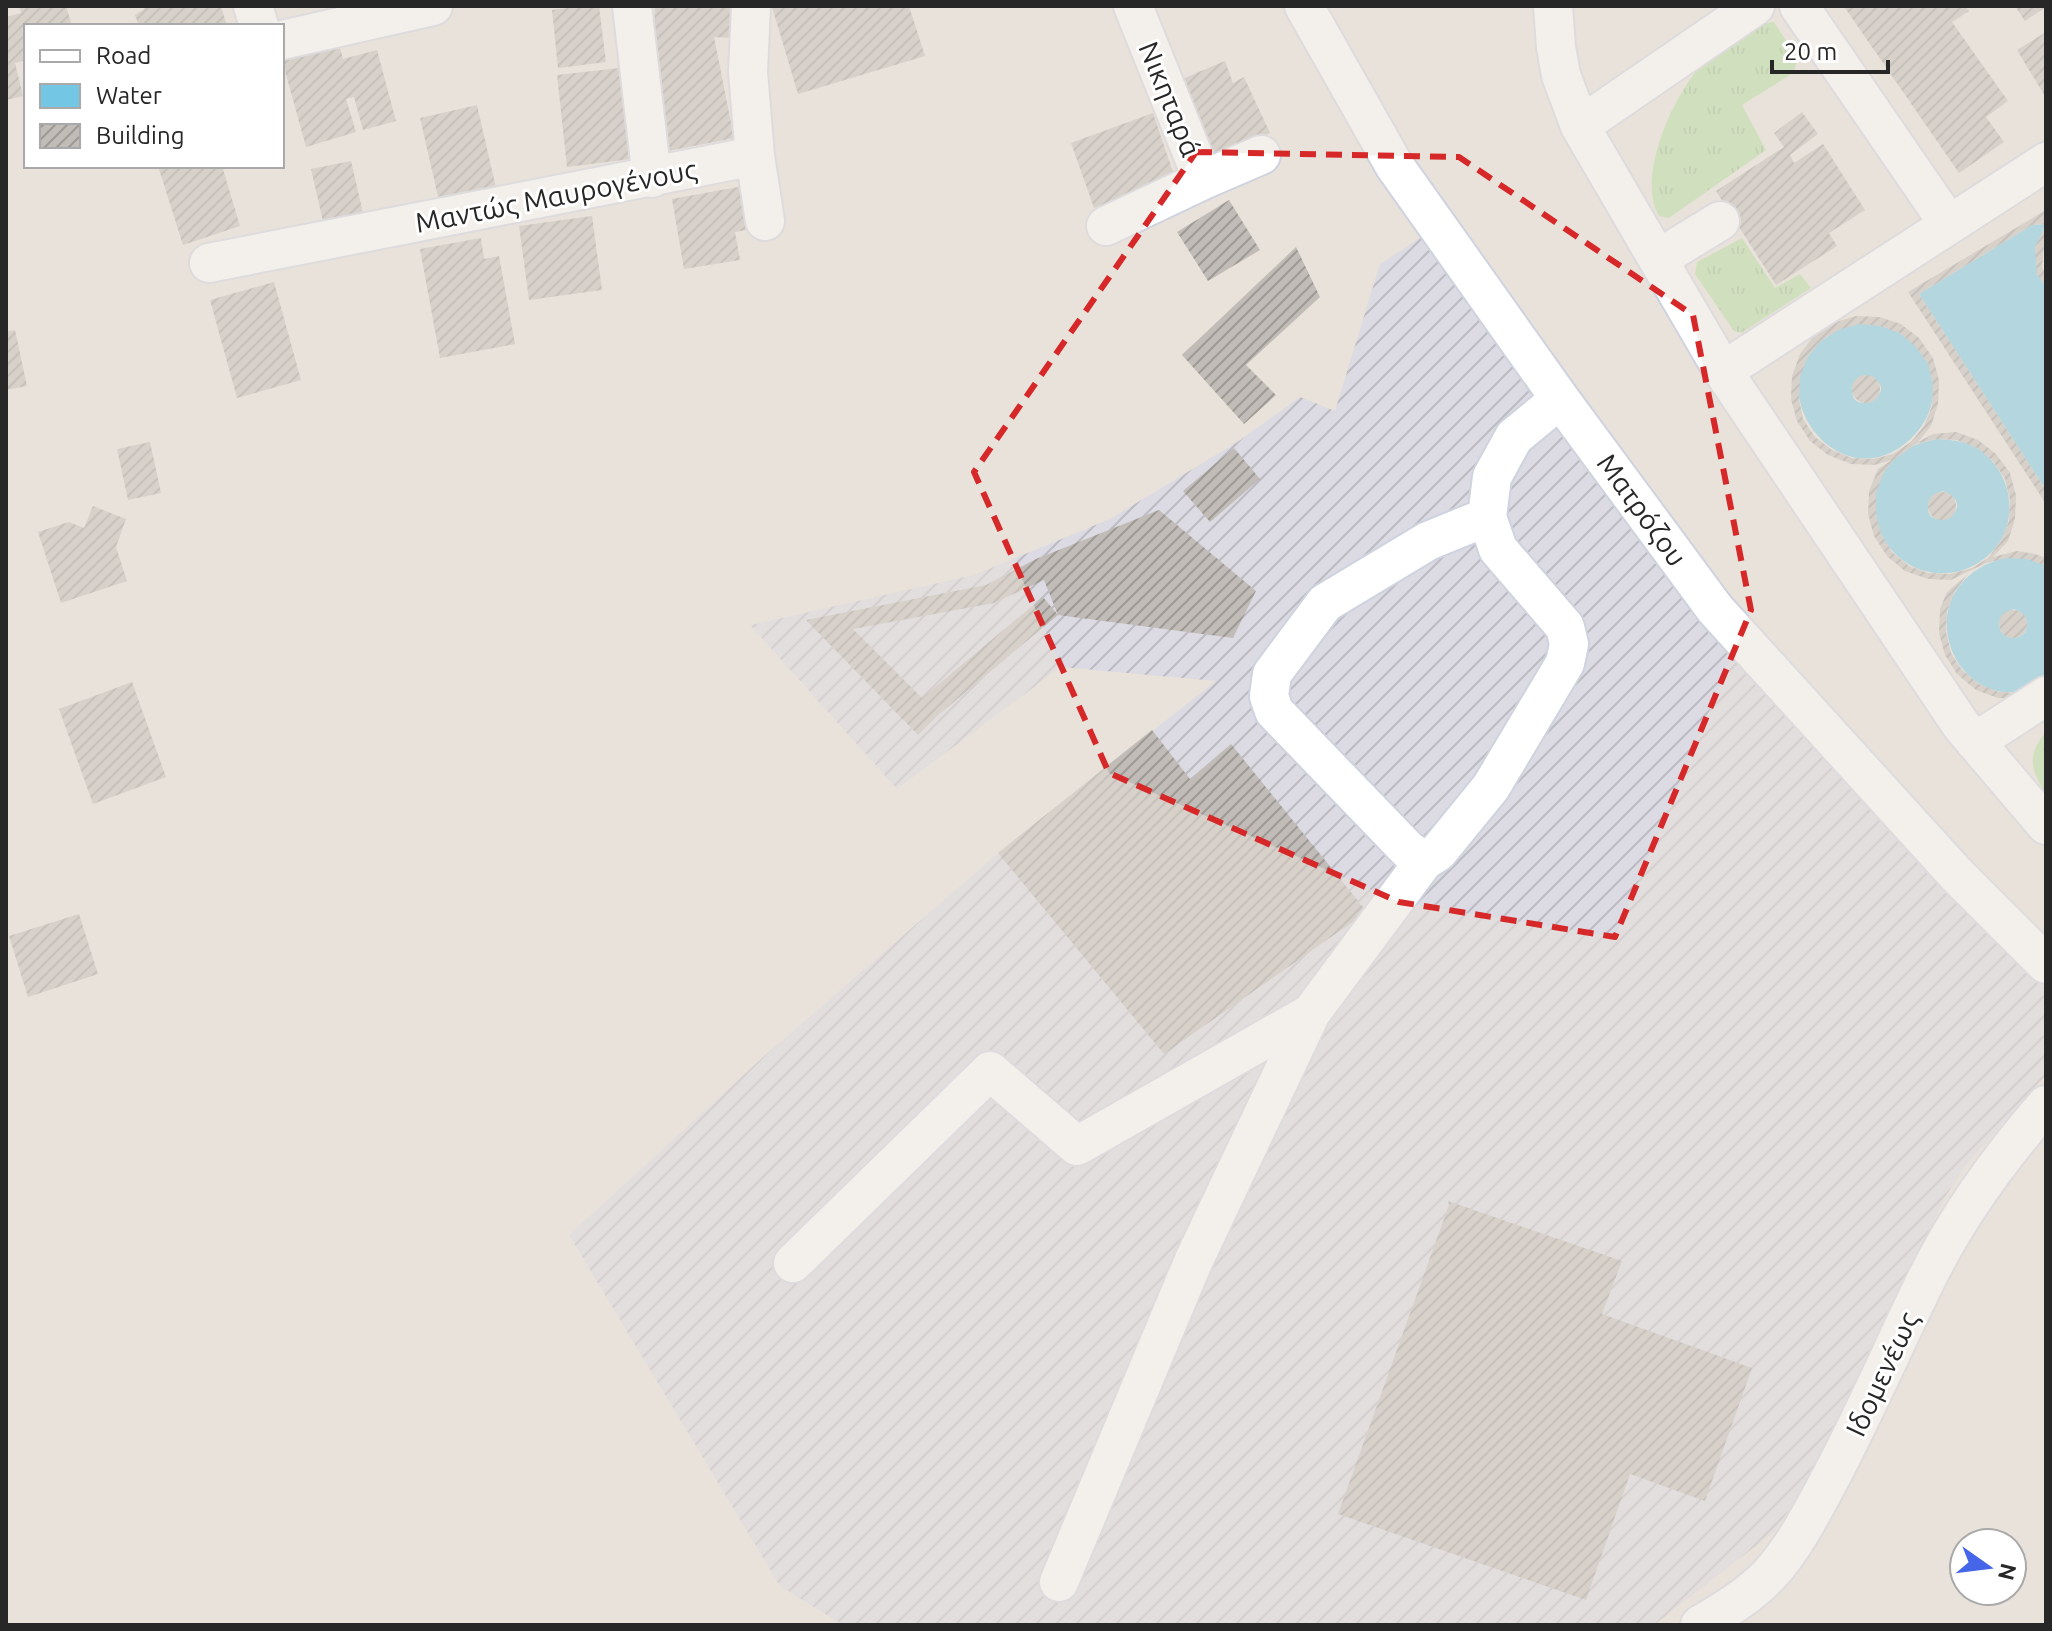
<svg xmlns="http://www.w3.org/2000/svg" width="2052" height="1631" viewBox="0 0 2052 1631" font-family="Ubuntu,sans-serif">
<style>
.industrial{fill:url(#industrial-furrows)}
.grass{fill:url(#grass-tufts)}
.water{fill:#74c7e4;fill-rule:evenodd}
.building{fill:url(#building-hatch);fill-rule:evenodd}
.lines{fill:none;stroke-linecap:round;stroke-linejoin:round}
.minor-casing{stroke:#cfd3df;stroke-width:42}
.minor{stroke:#fff;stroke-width:38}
.marked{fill:none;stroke:#d62828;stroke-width:6;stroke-dasharray:16 10;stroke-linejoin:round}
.labels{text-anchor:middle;stroke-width:6;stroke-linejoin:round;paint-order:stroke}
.street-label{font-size:28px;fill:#272727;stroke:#fff}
</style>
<defs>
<pattern id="industrial-furrows" width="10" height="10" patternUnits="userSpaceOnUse" patternTransform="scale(2)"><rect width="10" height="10" fill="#dcdae2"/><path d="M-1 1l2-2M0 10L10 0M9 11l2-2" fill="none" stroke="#bdbbc2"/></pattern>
<pattern id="grass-tufts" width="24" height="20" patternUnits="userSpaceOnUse" patternTransform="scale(2)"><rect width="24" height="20" fill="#b1dc9a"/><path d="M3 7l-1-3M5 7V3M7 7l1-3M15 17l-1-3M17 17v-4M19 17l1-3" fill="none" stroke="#98bd85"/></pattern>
<pattern id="building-hatch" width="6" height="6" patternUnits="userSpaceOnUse" patternTransform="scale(2)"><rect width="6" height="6" fill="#c1bcb7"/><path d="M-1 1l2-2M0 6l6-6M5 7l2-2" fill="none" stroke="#9d9995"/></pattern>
</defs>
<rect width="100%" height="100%" fill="#e9e2da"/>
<path class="industrial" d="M1425,235L2046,991V1075L1967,1164L1947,1194L1812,1475L1775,1531L1654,1625H843L780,1586L569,1235L762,1058L998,853L1216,681L1061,667L897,789L750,625L974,575L1110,519L1239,441L1300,397L1335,411L1380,264Z"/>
<path class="grass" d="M1774,22L1798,59L1793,73L1742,105L1766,150L1669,218L1659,216C1634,175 1679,81 1713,53C1729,40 1754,24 1774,22Z
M1742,238L1775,288L1800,274L1811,288L1741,333L1734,331L1695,274L1697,262Z
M2046,732V794C2031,770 2026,755 2046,732Z"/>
<path class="water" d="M2046,224C2035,247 2031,265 2046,287V490L1919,294L2032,225Z
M1859,322C1904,325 1944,355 1931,406C1926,424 1914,438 1899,448C1823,498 1738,356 1859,322ZM1866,375C1909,390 1846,422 1853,387C1854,379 1859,377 1866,375Z
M1936,439C1950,440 1964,440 1977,448C2007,467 2019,508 2001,540C1993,554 1978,565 1963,570C1894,591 1843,505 1897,456C1907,446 1922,443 1936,439ZM1943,491C1985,510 1920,536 1929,503C1931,496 1936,493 1943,491Z
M2007,557L2028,558L2046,565V683C2038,686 2030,689 2022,691C1948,706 1905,583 2007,557ZM2014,609C2035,617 2028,642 2010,637C1991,632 2001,613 2014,609Z"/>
<path class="building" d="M19,6H66L72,26H26V60L15,63L23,96L6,100V17L21,13Z
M143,6H221L227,26H139L135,15L144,9Z
M583,6H599L606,62L558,68L552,10Z
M655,6H736L735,38L714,37L734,138L668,151L652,70Z
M909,6L925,56L798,94L772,7Z
M1847,6H1965L1969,11L1952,22L2008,101L1986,117L2004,142L1959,173L1845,8Z
M2015,6H2046V7L2025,21Z
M2046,32V98L2017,50Z
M339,44L343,59L377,50L396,121L363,130L354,97L346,99L356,132L306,147L282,60Z
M1225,61L1233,83L1244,77L1270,133L1209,161L1182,79Z
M620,68L631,159L567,167L557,75Z
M477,105L496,188L439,201L420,118Z
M1802,112L1818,134L1790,155L1794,163L1823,144L1865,210L1829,233L1837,246L1776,285L1716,191L1784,147L1774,133Z
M1153,113L1175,178L1094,208L1071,143Z
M351,161L364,217L324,226L311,169Z
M158,166H222L240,226L183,245Z
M749,185L757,228L735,232L740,260L684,269L672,199Z
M1229,200L1260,250L1208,281L1177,232Z
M2046,210V224L2032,225L1919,294L2046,490V504L1908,292Z
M592,216L602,290L529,300L519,226Z
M2046,225L2042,267L2046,275V287L2037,274L2035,247Z
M481,238L484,259L499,256L515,344L440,358L420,249Z
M1296,247L1320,297L1246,365L1276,395L1244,424L1182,355Z
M274,282L301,380L237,398L210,300Z
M1856,316L1879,317L1901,324L1919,338L1933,358L1939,380L1938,404L1931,426L1918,442L1933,434L1956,432L1978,440L1996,454L2010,473L2016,495L2015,519L2008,541L1993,557L2017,551L2035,554L2046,558V566L2027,559L2006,558L1986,563L1951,580L1928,579L1905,571L1887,556L1874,536L1868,514L1869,491L1878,469L1892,460L1874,465L1851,464L1828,455L1810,441L1797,421L1791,399L1792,376L1800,354L1814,335L1833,323ZM1859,324L1880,326L1900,333L1916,347L1928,364L1933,385L1932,406L1924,426L1911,442L1893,454L1873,459L1852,458L1832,450L1815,437L1803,419L1799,399L1800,377L1807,358L1821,341L1838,330ZM1936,439L1957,440L1977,448L1993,461L2005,479L2010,500L2009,521L2001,541L1988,558L1972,568L1950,574L1928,573L1909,566L1892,552L1881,534L1876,514V493L1884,472L1895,459L1916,444Z
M15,330L27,386L6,390V332Z
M1852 389a14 14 0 1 1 28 0a14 14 0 1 1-28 0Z
M150,442L161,493L128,500L117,449Z
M1234,448L1260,479L1210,522L1183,491Z
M1928 506a14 14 0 1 1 28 0a14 14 0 1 1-28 0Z
M93,506L126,519L116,547L127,581L61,603L38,532L69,522L84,528Z
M1159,510L1256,591L1233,638L1058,615L937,716L918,735L806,620L986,585L1036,559ZM1044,580L1058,615L1043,597L922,698L853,629L994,603Z
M1968,574L1955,591L1947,611L1946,632L1951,653L1962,670L1979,684L1999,692L2020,693L2022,698H1998L1976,690L1957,674L1945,655L1939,633L1940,609L1947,592Z
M1999 624a14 14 0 1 1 28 0a14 14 0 1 1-28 0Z
M132,682L166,777L93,804L59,709Z
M1152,730L1190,779L1231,744L1367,912L1164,1054L998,853Z
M79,914L98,974L28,997L9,936Z
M1448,1201L1622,1261L1602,1314L1752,1368L1705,1501L1630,1474L1586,1600L1338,1514L1449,1205Z"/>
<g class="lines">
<defs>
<path id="minor" d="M253,6L259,26
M632,6L652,178
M1304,6L1394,165L1560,399L1715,609L1956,874L2046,964
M1553,6L1556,47L1561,75L1580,126L1723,371L1961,725L2046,825
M1799,6L1948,223
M282,40L433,6
M1580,126L1755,6
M755,156L765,221
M1203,180L1261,155
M1106,226L1203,180L1133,6
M1658,259L1720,221
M209,263L755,156L748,72L751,6
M1723,371L2046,162
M1975,742L2046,696
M1424,861L1408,850L1274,711L1269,696L1272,674L1325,603L1428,541L1487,517
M793,1263L990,1071L1077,1146L1311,1013
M1059,1582L1193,1262L1311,1013L1424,861L1438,852L1491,787L1565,663L1569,644L1565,627L1498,549L1487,517L1492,477L1514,437L1560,399
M1700,1625C1725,1610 1749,1596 1769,1575C1792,1550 1809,1518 1825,1488C1862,1420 1892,1349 1926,1280C1958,1215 1998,1160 2046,1105"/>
</defs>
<use href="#minor" class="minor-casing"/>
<use href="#minor" class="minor"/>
</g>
<path d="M0 0H2052V1631H0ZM1196,152L1459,157L1693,315L1751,610L1615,937L1399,902L1109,773L974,472Z" fill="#e9e2da" fill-opacity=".55" fill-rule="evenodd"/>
<path class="marked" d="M1196,152L1459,157L1693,315L1751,610L1615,937L1399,902L1109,773L974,472Z"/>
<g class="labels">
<g class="street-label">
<text transform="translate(1170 99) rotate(68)" y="10">Νικηταρά</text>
<text transform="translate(556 196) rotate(-11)" y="10">Μαντώς Μαυρογένους</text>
<text transform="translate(1642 510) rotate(54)" y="10">Ματρόζου</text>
<text transform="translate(1882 1374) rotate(-65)" y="10">Ιδομενέως</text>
</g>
</g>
<rect width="2052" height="1631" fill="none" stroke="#272727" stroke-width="16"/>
<rect x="24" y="24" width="260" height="144" fill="#ffffff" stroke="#a9a9a9" stroke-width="2"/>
<rect x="40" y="50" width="40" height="12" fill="#ffffff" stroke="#a9a9a9" stroke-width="2"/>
<text x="96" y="64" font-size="24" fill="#272727">Road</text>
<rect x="40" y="84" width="40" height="24" fill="#74c7e4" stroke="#a9a9a9" stroke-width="2"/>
<text x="96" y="104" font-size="24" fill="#272727">Water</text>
<rect x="40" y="124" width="40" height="24" fill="url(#building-hatch)" stroke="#a9a9a9" stroke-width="2"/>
<text x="96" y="144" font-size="24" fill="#272727">Building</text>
<g transform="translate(1988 1567) rotate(104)"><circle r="38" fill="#ffffff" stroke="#a9a9a9" stroke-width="2"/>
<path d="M0-6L14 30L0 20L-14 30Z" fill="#4666ea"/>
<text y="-12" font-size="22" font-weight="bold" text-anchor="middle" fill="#272727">N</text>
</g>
<path d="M1772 60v12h116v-12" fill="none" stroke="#272727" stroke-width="4"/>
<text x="1784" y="60" font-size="24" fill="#272727" stroke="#ffffff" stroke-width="6" paint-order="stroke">20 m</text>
</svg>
